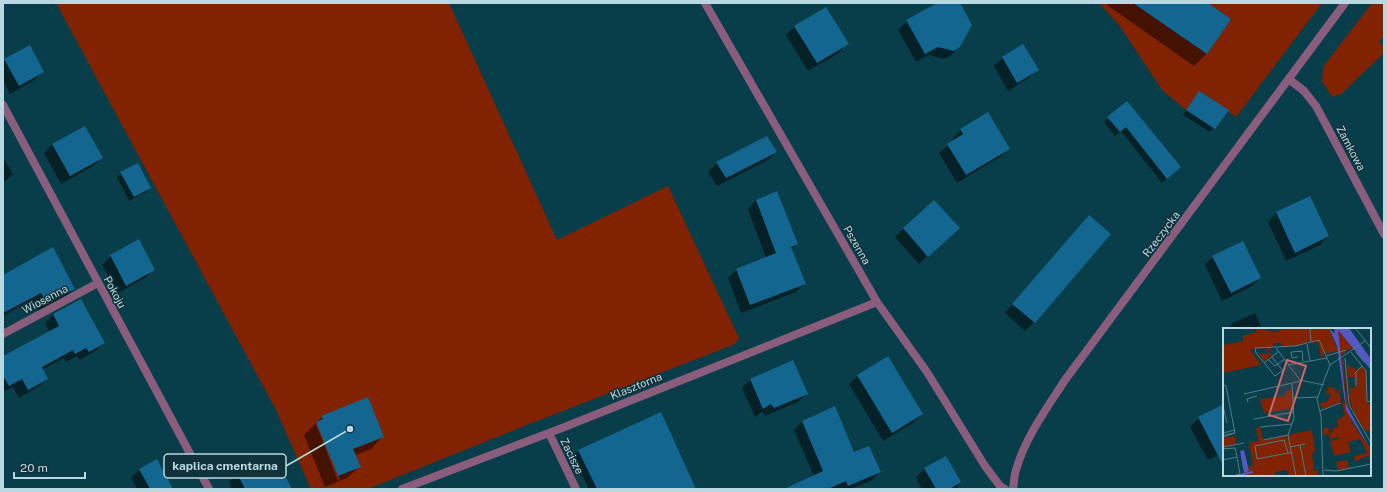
<svg xmlns="http://www.w3.org/2000/svg" width="1387" height="492" viewBox="0 0 1387 492" font-family="'Public Sans',sans-serif">
<style>
.green{fill:#812200}
.shadow{fill:#0007;fill-rule:evenodd}
.building{fill:#136690}
.lines{fill:none;stroke-linecap:round;stroke-linejoin:round}
.street{stroke:#8a5d7d;stroke-width:8}
.labels{text-anchor:middle;stroke-width:3;stroke-linejoin:round;paint-order:stroke}
.street-label{font-size:11px;fill:#b9d8e1;stroke:#10323b}
.inset-river{fill:none;stroke:#5558c4;stroke-width:2}
.inset-road{fill:none;stroke:#4f7c86;stroke-width:1}
.view{fill:#cc6669;fill-opacity:0.15;stroke:#cc6669;stroke-width:2}
.inset-edge{fill:none;stroke:#b9d8e1;stroke-width:2}
.leader{fill:none;stroke:#b9d8e1;stroke-width:1.5}
.callout-dot{fill:#b9d8e1;stroke:#10323b;stroke-width:1.5}
.callout{fill:#10323b;stroke:#b9d8e1;stroke-width:1.5}
.callout-label{font-size:12px;text-anchor:middle;font-weight:bold;fill:#b9d8e1}
</style>
<rect width="100%" height="100%" fill="#083e4a"/>
<path class="green" d="M56,3H449L557,240L668,186L739,338L735,344L532,423L368,489H311L276,410Z
M1099,3H1133L1207,54L1231,19L1208,3H1322L1236,117L1200,91L1186,110L1162,90L1119,25Z
M1372,3H1384V38L1379,40L1384,48V53L1341,94L1332,97L1322,81L1323,67Z"/>
<path class="shadow" d="M940,3H958L959,47L950,56L944,59L929,55L916,62L898,30L907,21Z
M1109,3H1207L1230,19L1206,54L1194,66L1107,5Z
M795,26L847,44L839,53L808,71L786,35Z
M1003,58L1037,70L1029,78L1008,91L994,66Z
M5,60L43,71L35,80L10,94L3,81V62Z
M1195,97L1214,128L1210,132L1183,115Z
M1127,102L1175,171L1162,183L1121,131L1115,136L1104,122Z
M961,130L1009,149L1000,157L957,183L939,153L948,145L954,141L952,139Z
M767,137L776,152L768,160L717,186L708,172L717,163Z
M53,144L101,158L93,166L61,184L44,153Z
M3,157L13,174L3,183Z
M121,173L150,188L146,192L129,201L117,177Z
M777,192L797,244L791,250L805,283L796,292L741,313L728,278L736,270L766,258L748,209L756,200Z
M1310,197L1328,236L1320,245L1286,261L1268,222L1276,213Z
M934,201L950,236L919,264L895,237Z
M1089,216L1034,322L1025,331L1005,313Z
M139,240L154,269L145,278L118,293L102,265L111,256Z
M1213,256L1260,278L1252,286L1222,301L1205,265Z
M3,283L74,289L66,297L39,312L32,300L3,316Z
M1255,313L1262,329H1227L1233,323Z
M53,314L104,343L95,351L80,360L77,356L66,362L64,358L42,370L47,379L38,387L19,398L13,387L3,392V356L50,332L45,323Z
M858,376L922,414L913,423L883,441L849,384Z
M751,379L807,393L798,402L765,416L762,412L755,417L742,388Z
M368,399L383,436L371,449L355,455L360,466L347,478L325,487L304,435L322,417ZM316,424H318L340,480L338,481Z
M1224,405V452L1208,460L1190,427L1199,418Z
M834,408L854,454L880,472L872,480L851,489H798L814,476L794,430L802,422Z
M579,451L695,489H589L573,457Z
M945,457L960,482L957,486L958,489H922L916,478L924,469Z
M157,460L172,489H137L131,478L139,470Z
M237,474L287,489H232L229,482Z"/>
<path class="building" d="M937,3H960L972,25L960,47L954,51L938,47L925,54L906,20Z
M1133,3H1208L1231,19L1207,54Z
M826,7L849,44L817,63L794,26Z
M1023,44L1039,70L1017,83L1002,57Z
M30,45L44,72L19,86L4,59Z
M1199,91L1229,110L1215,129L1186,110Z
M1127,101L1181,167L1167,179L1126,127L1120,132L1107,117Z
M988,112L1010,149L966,175L947,144L963,134L960,129Z
M85,126L103,158L70,176L52,144Z
M767,136L777,152L726,178L716,162Z
M138,163L151,188L134,197L120,172Z
M777,191L798,244L791,247L806,284L750,305L736,269L776,253L756,200Z
M1310,196L1329,236L1295,253L1276,212Z
M934,200L960,228L928,257L903,228Z
M1089,215L1111,234L1035,323L1012,304Z
M139,239L155,270L126,286L110,255Z
M1243,241L1261,278L1231,293L1212,256Z
M53,247L75,289L47,304L41,293L3,313V275Z
M81,299L105,343L89,352L86,348L75,354L73,350L42,367L48,379L28,390L22,379L9,386L3,376V356L59,326L53,314Z
M888,356L923,414L892,433L857,375Z
M793,360L808,394L774,408L771,404L763,409L750,379Z
M368,397L384,437L353,449L361,467L338,476L316,422L323,419L321,416Z
M1224,404V467L1198,417Z
M835,406L854,452L869,446L881,472L848,486L846,481L828,489H784L823,471L802,421Z
M661,412L696,489H597L578,450Z
M273,453L292,489H245L237,473Z
M946,456L961,482L950,489H936L924,468Z
M157,459L173,489H150L139,469Z"/>
<g class="lines">
<path class="street" d="M705,3L877,302L927,372L985,466L1000,486L1005,489
M1290,80L1304,91L1316,106L1384,234
M3,105L209,489
M3,334L98,283
M549,433L576,489
M402,489L562,428L877,302
M1013,489C1014,483 1014,476 1016,470C1025,438 1047,408 1065,380L1345,3"/>
</g>
<g class="labels">
<g class="street-label">
<text transform="translate(1351 148) rotate(62)" y="4">Zamkowa</text>
<text transform="translate(1161 234) rotate(-53)" y="4">Rzeczycka</text>
<text transform="translate(857 245) rotate(60)" y="4">Pszenna</text>
<text transform="translate(115 292) rotate(62)" y="4">Pokoju</text>
<text transform="translate(45 299) rotate(-28)" y="4">Wiosenna</text>
<text transform="translate(636 386) rotate(-22)" y="4">Klasztorna</text>
<text transform="translate(572 456) rotate(64)" y="4">Zacisze</text>
</g>
</g>
<g transform="translate(1223 328)">
<rect width="148" height="148" fill="#083e4a"/>
<path d="M32,0L53,4L61,0H106L115,23L100,26L102,29H98L95,14L90,15L87,12L80,17L59,19L58,15H52L45,24L50,27L48,29L45,25L47,29L41,33L33,23L36,26H44L45,20L27,21L38,37L0,45V17L20,13V8L34,4ZM114,0L131,20L124,22L117,29ZM119,30L121,32L122,60L128,89L121,66ZM124,37L135,42L139,39L143,44L144,74L148,78V102L144,104L134,92L127,74ZM124,49H132V60H125ZM105,59L113,60L112,65H114L116,60L118,74L99,81L97,75L104,74L108,65L103,67ZM69,62L70,80L41,85L37,71L62,68V63ZM121,74L129,94L148,122V131L144,128L132,134L131,128L144,125L137,111L125,114L128,124L111,128L107,113L116,111L115,109L107,111V106L100,107V100H106V105L110,104L109,100L115,99L114,92L122,87L119,76H116ZM37,99L40,112L89,102L92,124L89,125L91,143L95,142L96,148H66L64,142L53,144L51,148H22L21,145L26,143L25,139L30,137L26,115L38,112H35L33,100ZM12,108L13,116L0,119V110ZM124,132L126,140L115,142L113,134Z" fill="#812200" fill-rule="evenodd"/>
<path d="M106,0L112,6L111,0H126L148,31V42L115,2L123,76L148,122L123,82L114,18ZM21,122L26,143L21,145L17,123Z" fill="#5558c4"/>
<path class="inset-river" d="M17,147L30,144"/>
<path class="inset-road" d="M87,0L88,14M132,0L148,20M84,16L87,33M53,20L77,52L101,57M128,24L143,43L144,73L148,74M133,24L141,34M103,28L123,22M49,29L60,43M75,29L69,30L68,24L79,23L80,33M122,30L126,77L148,115M46,32L52,38L62,31M41,35L56,23M65,37L104,30M59,43L52,48L33,25L32,20L72,18L96,12L107,37M0,56L3,58L12,105L0,109M133,58V44L139,38M21,66L78,53M70,70L95,69M25,74L24,71L34,68M0,78L4,95M97,83L117,75M31,91L71,84M37,99L69,96M0,105L12,102M0,107L12,105M65,107L73,148M40,112L65,107L71,90L69,56M77,117L83,148M0,119L21,115M67,119L82,116M0,121L12,120L14,129L0,132M65,125L61,112L32,118L34,131L65,125H69M101,142L113,143L148,136M10,148L17,146L14,129M100,148L98,88L94,71L107,37L142,13"/>
<path class="view" d="M64,32L83,38L65,93L46,87Z"/>
<rect width="148" height="148" class="inset-edge"/>
</g>
<path class="leader" d="M350 429L286 466"/>
<circle class="callout-dot" cx="350" cy="429" r="4"/>
<rect class="callout" x="164" y="454" width="122" height="24" rx="4"/>
<g class="callout-label">
<text x="225" y="470">kaplica cmentarna</text>
</g>
<rect width="1387" height="492" fill="none" stroke="#b9d8e1" stroke-width="8"/>
<path d="M14 472v6h71v-6" fill="none" stroke="#b9d8e1" stroke-width="2"/>
<text x="20" y="472" font-size="12" fill="#b9d8e1" stroke="#10323b" stroke-width="3" paint-order="stroke">20 m</text>
</svg>
